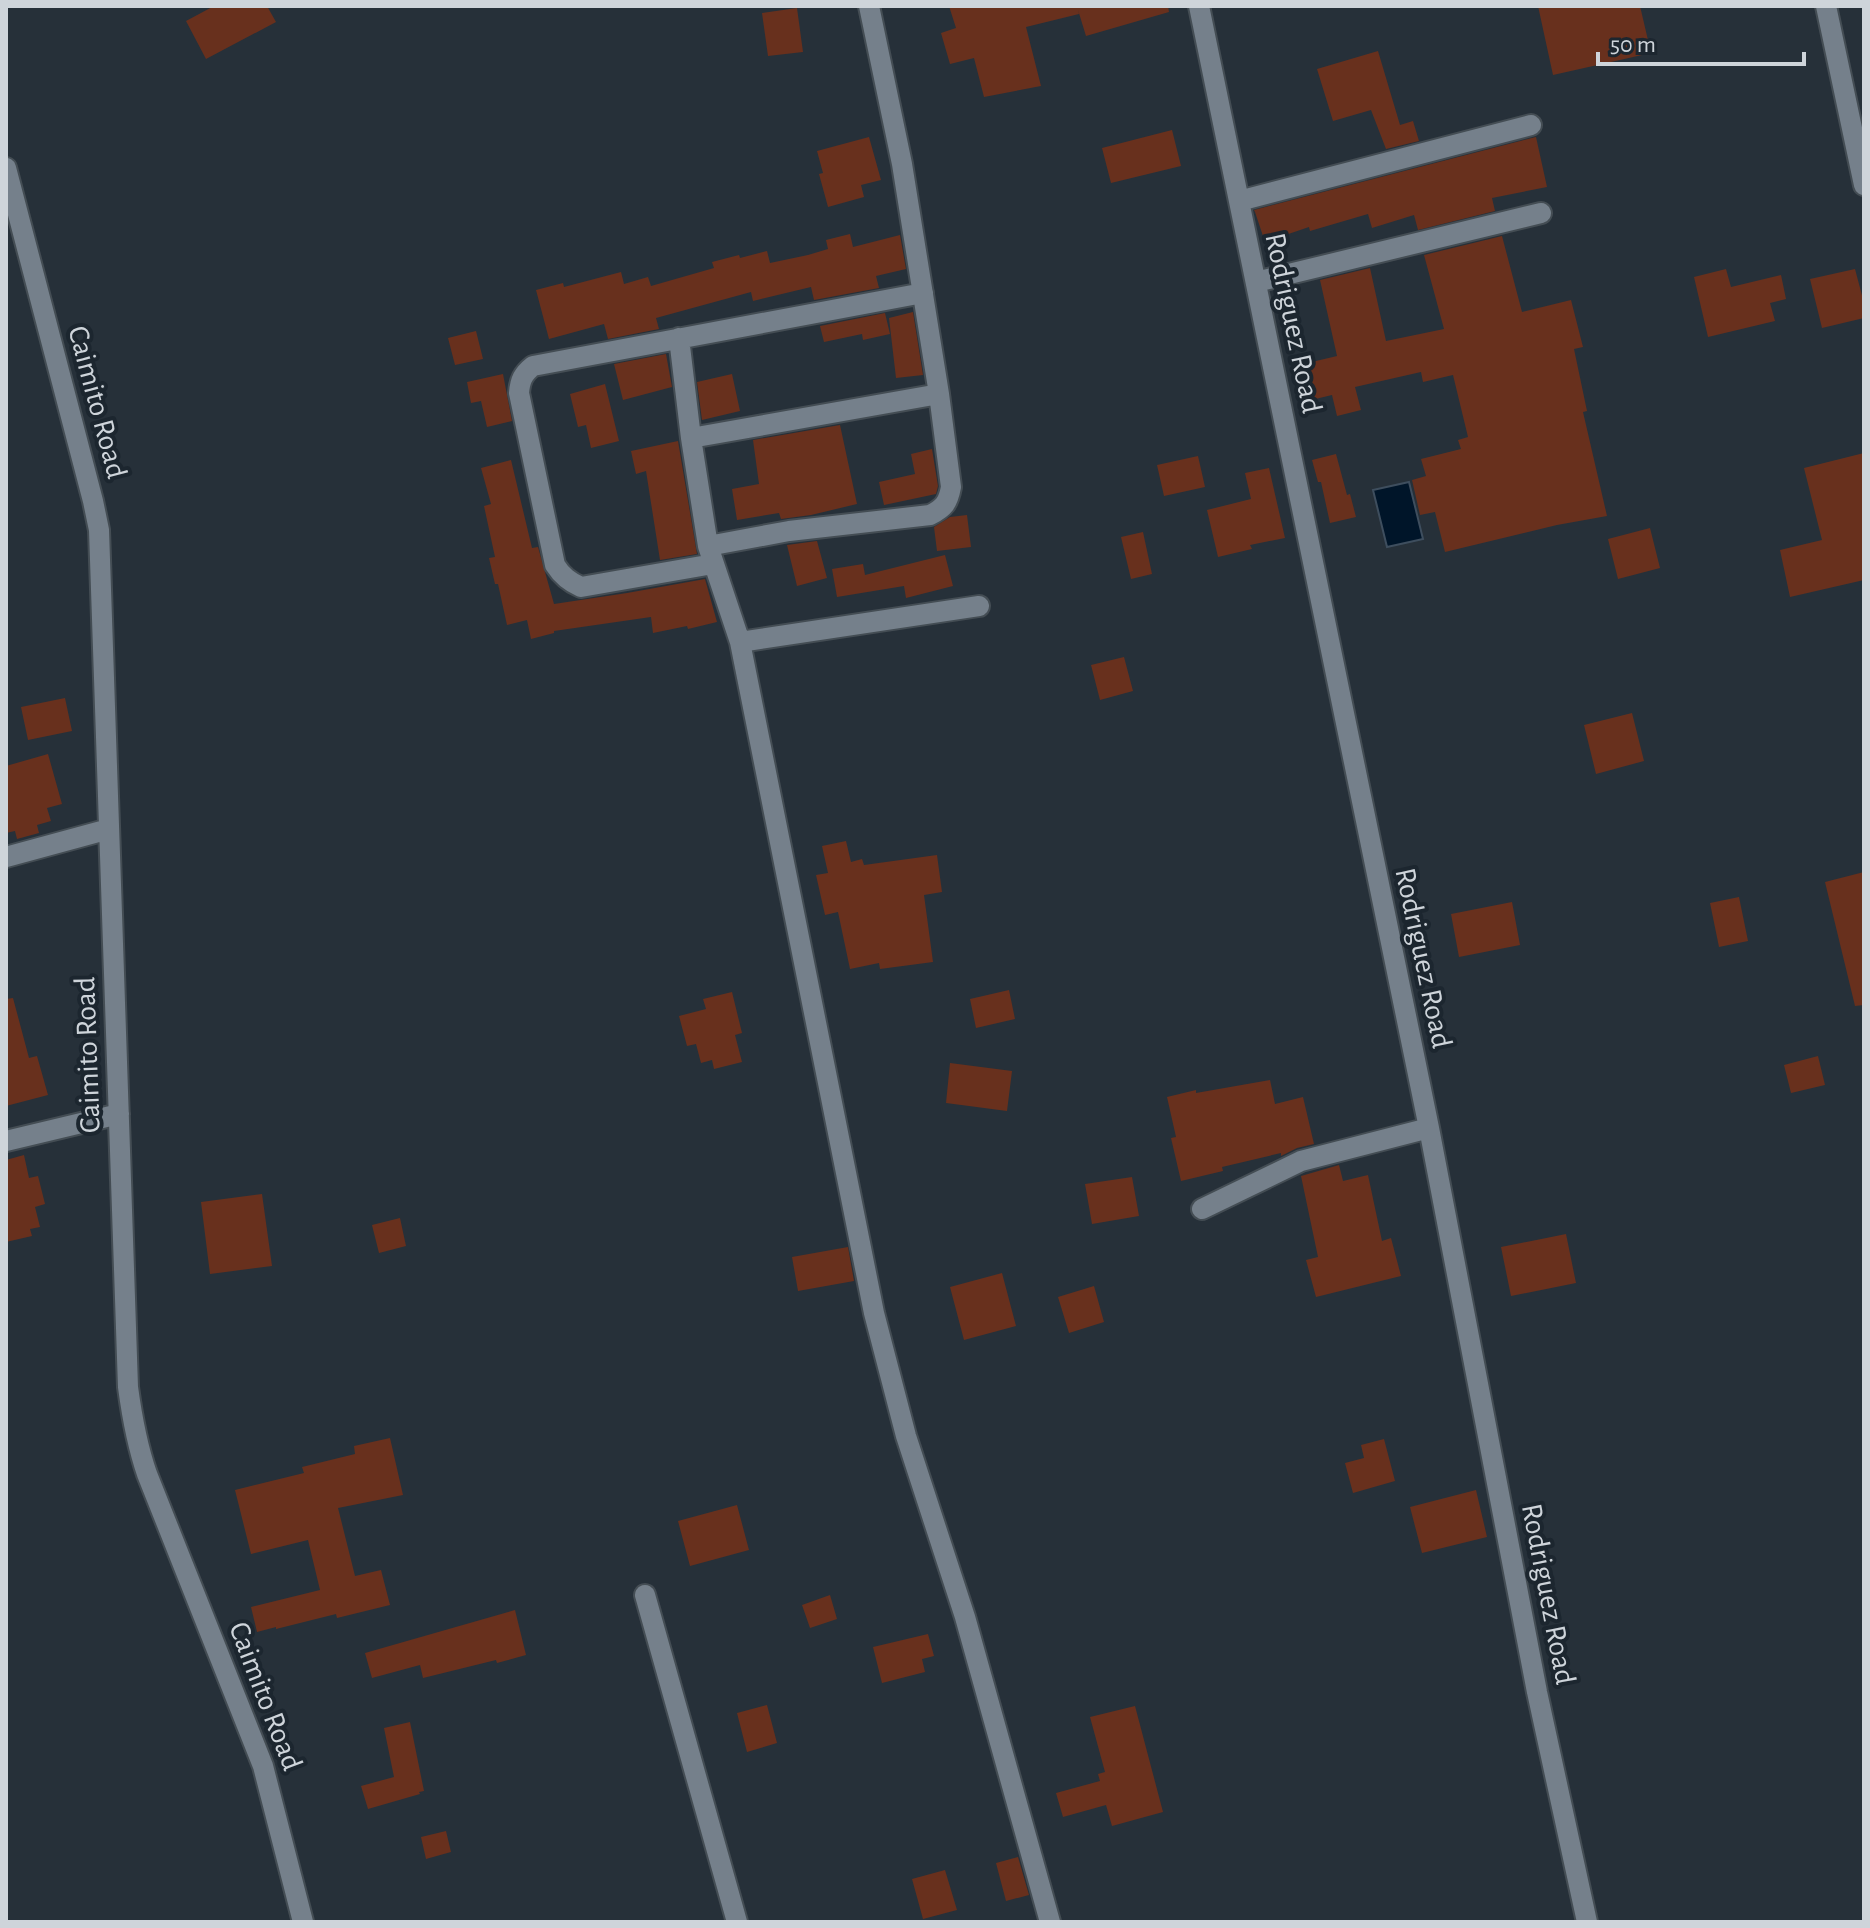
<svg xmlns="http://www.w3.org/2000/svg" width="1870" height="1928" viewBox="0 0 1870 1928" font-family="'Alegreya Sans',sans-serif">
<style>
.water{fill:#001529;stroke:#3e4e5e;stroke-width:2}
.building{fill:#68301d}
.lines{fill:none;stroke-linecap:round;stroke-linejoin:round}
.minor-casing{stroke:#444d54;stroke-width:24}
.minor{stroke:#75808b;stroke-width:20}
.labels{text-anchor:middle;stroke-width:8;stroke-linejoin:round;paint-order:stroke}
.street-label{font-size:30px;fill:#ced4da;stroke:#1c262f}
</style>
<rect width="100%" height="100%" fill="#263039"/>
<path class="water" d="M1409,482L1423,539L1387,547L1373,490Z"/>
<path class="building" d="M214,6H267L276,22L206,59L186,21Z
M949,6H1168L1169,12L1086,36L1078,10L1079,14L1026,27L1041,86L984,97L974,58L950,64L941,33L956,28Z
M1538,6H1640L1651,53L1553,75Z
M797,8L803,52L768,56L762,13Z
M1378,51L1400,125L1413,121L1419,141L1386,149L1371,110L1333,121L1317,69Z
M1172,130L1181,166L1111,183L1102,148Z
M869,137L881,180L861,185L864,197L828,207L819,174L823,173L817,151Z
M1536,137L1547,187L1492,198L1495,211L1418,230L1414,215L1372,228L1368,214L1310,231L1309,227L1265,242L1255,212L1254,210Z
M850,234L853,247L900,235L906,269L876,276L879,288L814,300L811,287L753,301L751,292L656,318L659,329L608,339L604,324L549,339L536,290L563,283L564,287L621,272L624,284L648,277L651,286L714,268L712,262L739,255L740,258L767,251L770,263L808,255L828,249L826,240Z
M1502,236L1522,312L1571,300L1583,347L1574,349L1587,411L1583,412L1607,516L1557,525L1445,552L1435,512L1420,515L1412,480L1426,476L1421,459L1461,449L1458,440L1468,437L1453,375L1423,382L1421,372L1355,387L1361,410L1337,416L1332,395L1303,402L1295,366L1337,356L1320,280L1370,268L1386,341L1444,329L1424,255Z
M1726,269L1731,287L1781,275L1786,299L1770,303L1775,321L1708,337L1694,277Z
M1855,269L1864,303V318L1822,328L1810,279Z
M913,312L923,375L896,378L889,318Z
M885,313L890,334L863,340L862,334L824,342L820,326Z
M476,331L483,359L455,365L448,338Z
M666,354L672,387L623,400L614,364Z
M503,374L512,421L487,427L481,401L471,403L467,382Z
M732,374L740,411L702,420L697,382Z
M605,384L619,441L591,448L586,425L578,427L570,394Z
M840,425L857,504L811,515L781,519L779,513L737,520L732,489L759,484L753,440Z
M678,441L697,554L660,560L646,471L636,474L631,451Z
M932,449L938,486L936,494L884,505L879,482L915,474L911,454Z
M1864,453V580L1790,597L1780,550L1822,540L1804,468Z
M1336,454L1347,495L1350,494L1356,517L1330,523L1321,482H1318L1312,460Z
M1198,456L1205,487L1164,496L1157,465Z
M511,460L532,548L538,547L554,604L627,593L705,579L717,622L688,629L687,626L653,633L651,617L554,631V633L531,639L527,620L507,625L498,584H495L489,558L495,557L484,506L491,504L481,468Z
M1269,468L1285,538L1250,545L1252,549L1218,557L1207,510L1251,499L1245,473Z
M967,515L971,547L937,551L934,527L950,517Z
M1650,528L1660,568L1618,579L1608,539Z
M1143,532L1152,574L1131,579L1121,537Z
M817,541L827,578L797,586L787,545Z
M945,555L953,586L906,598L904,586L837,597L832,569L863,564L865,575Z
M1124,657L1133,691L1100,700L1091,665Z
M65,698L72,731L28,740L21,707Z
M1632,713L1644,761L1596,774L1584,725Z
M48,754L62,804L47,808L51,821L37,825L39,833L17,839L15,831L6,833V766Z
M846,841L851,862L862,859L864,865L937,855L942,892L924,895L933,962L880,969L879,963L850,969L838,912L825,915L816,875L828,873L822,846Z
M1864,872V1005L1855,1006L1825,882Z
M1739,897L1748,941L1719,947L1710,903Z
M1512,902L1520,945L1459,957L1451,914Z
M1009,990L1015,1019L976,1028L970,999Z
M732,992L742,1033L735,1035L742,1062L714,1069L712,1060L701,1063L696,1044L687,1046L679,1016L706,1009L703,999Z
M13,998L29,1058L37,1056L48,1095L6,1106V999Z
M1818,1056L1825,1085L1791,1093L1784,1065Z
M950,1063L1012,1071L1007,1111L946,1103Z
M1270,1080L1275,1104L1303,1097L1314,1144L1297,1148L1281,1156V1153L1222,1167L1223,1171L1181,1181L1171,1138L1176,1137L1167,1097L1196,1090V1093Z
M24,1155L29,1178L38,1176L45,1204L35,1207L40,1227L30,1229L32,1236L6,1242V1160Z
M1339,1165L1343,1181L1368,1175L1382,1241L1391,1238L1401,1276L1316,1297L1306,1260L1318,1257L1301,1176Z
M1132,1177L1139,1216L1092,1224L1085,1184Z
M262,1194L272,1266L210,1274L201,1202Z
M400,1218L406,1246L379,1253L372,1225Z
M1566,1234L1576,1283L1511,1296L1501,1247Z
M848,1247L854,1281L798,1291L792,1257Z
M1002,1273L1016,1326L964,1340L950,1287Z
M1094,1286L1104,1322L1069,1333L1058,1297Z
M390,1438L403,1495L338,1508L355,1576L381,1570L390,1605L337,1618L336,1614L276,1629V1627L257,1632L251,1607L320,1590L308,1540L251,1554L235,1490L304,1473L302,1467L355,1454L354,1446Z
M1384,1439L1395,1481L1353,1493L1345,1463L1364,1458L1361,1445Z
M1476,1490L1487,1537L1422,1553L1410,1507Z
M737,1505L749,1550L690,1566L678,1521Z
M830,1595L837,1619L810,1628L802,1605Z
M515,1610L526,1655L497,1663L496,1660L423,1678L420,1665L372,1678L365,1653Z
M928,1634L934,1656L922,1659L925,1672L882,1683L873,1647Z
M767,1705L777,1743L747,1752L737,1713Z
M1135,1706L1163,1812L1112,1826L1106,1805L1063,1817L1056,1793L1100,1781L1098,1774L1105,1772L1090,1717Z
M410,1722L424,1791L419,1792L420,1794L368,1809L361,1786L394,1777L384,1728Z
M446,1831L451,1852L426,1859L421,1837Z
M1018,1857L1029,1895L1006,1901L996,1863Z
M945,1870L957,1910L923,1919L912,1879Z"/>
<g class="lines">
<defs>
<path id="minor" d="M1199,6L1429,1128L1537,1692L1587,1922
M1826,6L1864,185
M6,168L93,501L99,530L128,1387C132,1417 137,1445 147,1474L263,1766L303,1922
M1239,201L1531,125
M1256,282L1541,213
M679,338L691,438L708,546L740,642L874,1313L906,1436L965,1617L1050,1922
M691,438L939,394
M708,546L789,531L930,515C944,508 948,503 951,487L939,394L902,164L869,6
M713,564L581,587C569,582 562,576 555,565L519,393C520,380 523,374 533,366L923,293
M740,642L979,606
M6,857L109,829
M6,1141L119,1114
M1202,1209L1301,1161L1429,1128
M645,1595L737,1922"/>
</defs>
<use href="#minor" class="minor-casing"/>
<use href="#minor" class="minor"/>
</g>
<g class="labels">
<g class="street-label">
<text transform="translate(1294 323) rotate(78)" y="10">Rodriguez Road</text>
<text transform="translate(98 402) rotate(75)" y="10">Caimito Road</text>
<text transform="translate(1424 958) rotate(78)" y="10">Rodriguez Road</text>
<text transform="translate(87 1055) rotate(-92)" y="10">Caimito Road</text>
<text transform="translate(1549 1594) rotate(79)" y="10">Rodriguez Road</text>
<text transform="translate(266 1696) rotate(69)" y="10">Caimito Road</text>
</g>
</g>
<rect width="1870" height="1928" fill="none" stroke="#ced4da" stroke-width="16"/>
<path d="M1598 52v12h206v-12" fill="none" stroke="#ced4da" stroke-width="4"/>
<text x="1610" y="52" font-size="24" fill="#ced4da" stroke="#1c262f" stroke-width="6" paint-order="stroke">50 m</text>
</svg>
